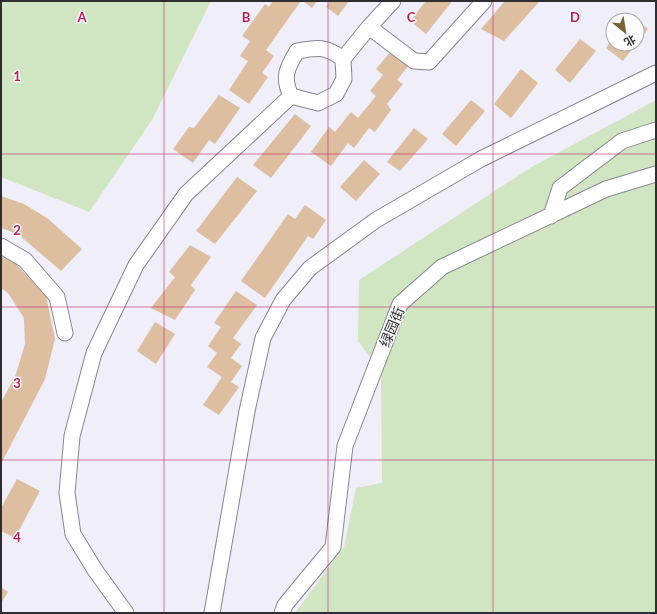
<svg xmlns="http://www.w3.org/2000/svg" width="657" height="614" viewBox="0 0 657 614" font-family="Lato,'Noto Sans SC',sans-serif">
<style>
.green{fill:#d0e5c1}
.building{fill:#ddbea0}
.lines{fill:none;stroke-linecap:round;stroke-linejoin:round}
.minor-casing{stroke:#878690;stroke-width:17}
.minor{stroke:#fff;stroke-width:15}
.grid{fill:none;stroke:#c2185b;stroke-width:1;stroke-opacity:0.55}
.labels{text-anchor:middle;stroke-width:3;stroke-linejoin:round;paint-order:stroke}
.street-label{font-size:14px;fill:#2e2d31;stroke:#fcfcfe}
.grid-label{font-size:13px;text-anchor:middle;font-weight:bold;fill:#c2185b;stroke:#fcfcfe;stroke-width:3;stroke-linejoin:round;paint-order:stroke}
</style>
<rect width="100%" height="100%" fill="#efeef9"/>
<path class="green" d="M1,1H211L152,120L89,212L1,177Z
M656,100V613H295L344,547L356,488L382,483L381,371L358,341L359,280L530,168Z"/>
<path class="building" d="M273,1H301L266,50L274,56L262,73L268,77L249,104L229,90L248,61L240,56L250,41L242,36L265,4L269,7Z
M303,1H317L312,8Z
M330,1H349L338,16L326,7Z
M426,1H449L451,3L426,34L410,21Z
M505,1H540L504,41L481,29Z
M637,20L648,29L637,43Z
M613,38V44H636L623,61L606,48Z
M580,39L596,51L570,83L555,70Z
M392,50L410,64L397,80L403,84L387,104L391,110L375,132L369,128L354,148L348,143L331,166L311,152L329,127L335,132L351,112L358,118L376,96L370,91L383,75L376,69Z
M521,69L538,83L511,118L494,104Z
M219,95L240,108L215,144L209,140L193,163L173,149L189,127L194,128Z
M471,100L485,111L456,146L442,134Z
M295,114L311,126L271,178L253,165Z
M414,128L428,139L400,171L387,162Z
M364,160L380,174L356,201L340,187Z
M237,177L257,191L215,244L196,231Z
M1,196L24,204L47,218L82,249L61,271L18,234L1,228Z
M305,205L326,220L313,239L308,236L265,298L241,281L288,214L295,219Z
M190,245L211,257L191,285L195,290L175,320L151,308L175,277L169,272Z
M1,257L14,262L46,296L55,339L45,379L1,464V402L15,377L25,344L24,318L8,293L1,288Z
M236,291L257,305L233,338L241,344L231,358L242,366L231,382L239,387L219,415L203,405L222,377L207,367L217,353L208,346L221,327L214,323Z
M155,322L175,334L156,364L137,351Z
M17,479L40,491L15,538L1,531V508Z
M1,587L8,592L1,603Z"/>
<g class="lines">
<defs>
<path id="minor" d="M369,27L414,61L429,62L484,1
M343,59C326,46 318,47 297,51C287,68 282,77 291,96L318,103L336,94L344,79L343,59L369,27L393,1
M551,216L560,188L622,141L656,130
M1,246L25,260L57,297L65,333
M126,613L95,570L73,534L67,493L72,436L94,353L136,265L186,194L291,96
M212,613L247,411L263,338L283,300L310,268L376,220L481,159L656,73
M282,613L285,605L333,547L345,446L400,304L442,267L606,189L656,174"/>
</defs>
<use href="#minor" class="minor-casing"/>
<use href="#minor" class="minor"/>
</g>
<path class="grid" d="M164,1V613M328,1V613M493,1V613M1,154H656M1,307H656M1,460H656"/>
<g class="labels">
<g class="street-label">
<text transform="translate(392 327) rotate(-67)" y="5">绿园街</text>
</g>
</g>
<g class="grid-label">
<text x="82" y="22">A</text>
<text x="246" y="22">B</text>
<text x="411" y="22">C</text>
<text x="575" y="22">D</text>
<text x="17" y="81">1</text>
<text x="17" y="235">2</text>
<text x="17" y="388">3</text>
<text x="17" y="542">4</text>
</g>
<rect width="657" height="614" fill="none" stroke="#2e2d31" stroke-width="4"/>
<g transform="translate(625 32) rotate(150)"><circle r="19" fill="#fcfcfe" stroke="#aaa9ac"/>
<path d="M0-3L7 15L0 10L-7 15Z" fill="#776432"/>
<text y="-6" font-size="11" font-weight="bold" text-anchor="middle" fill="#2e2d31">北</text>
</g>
</svg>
